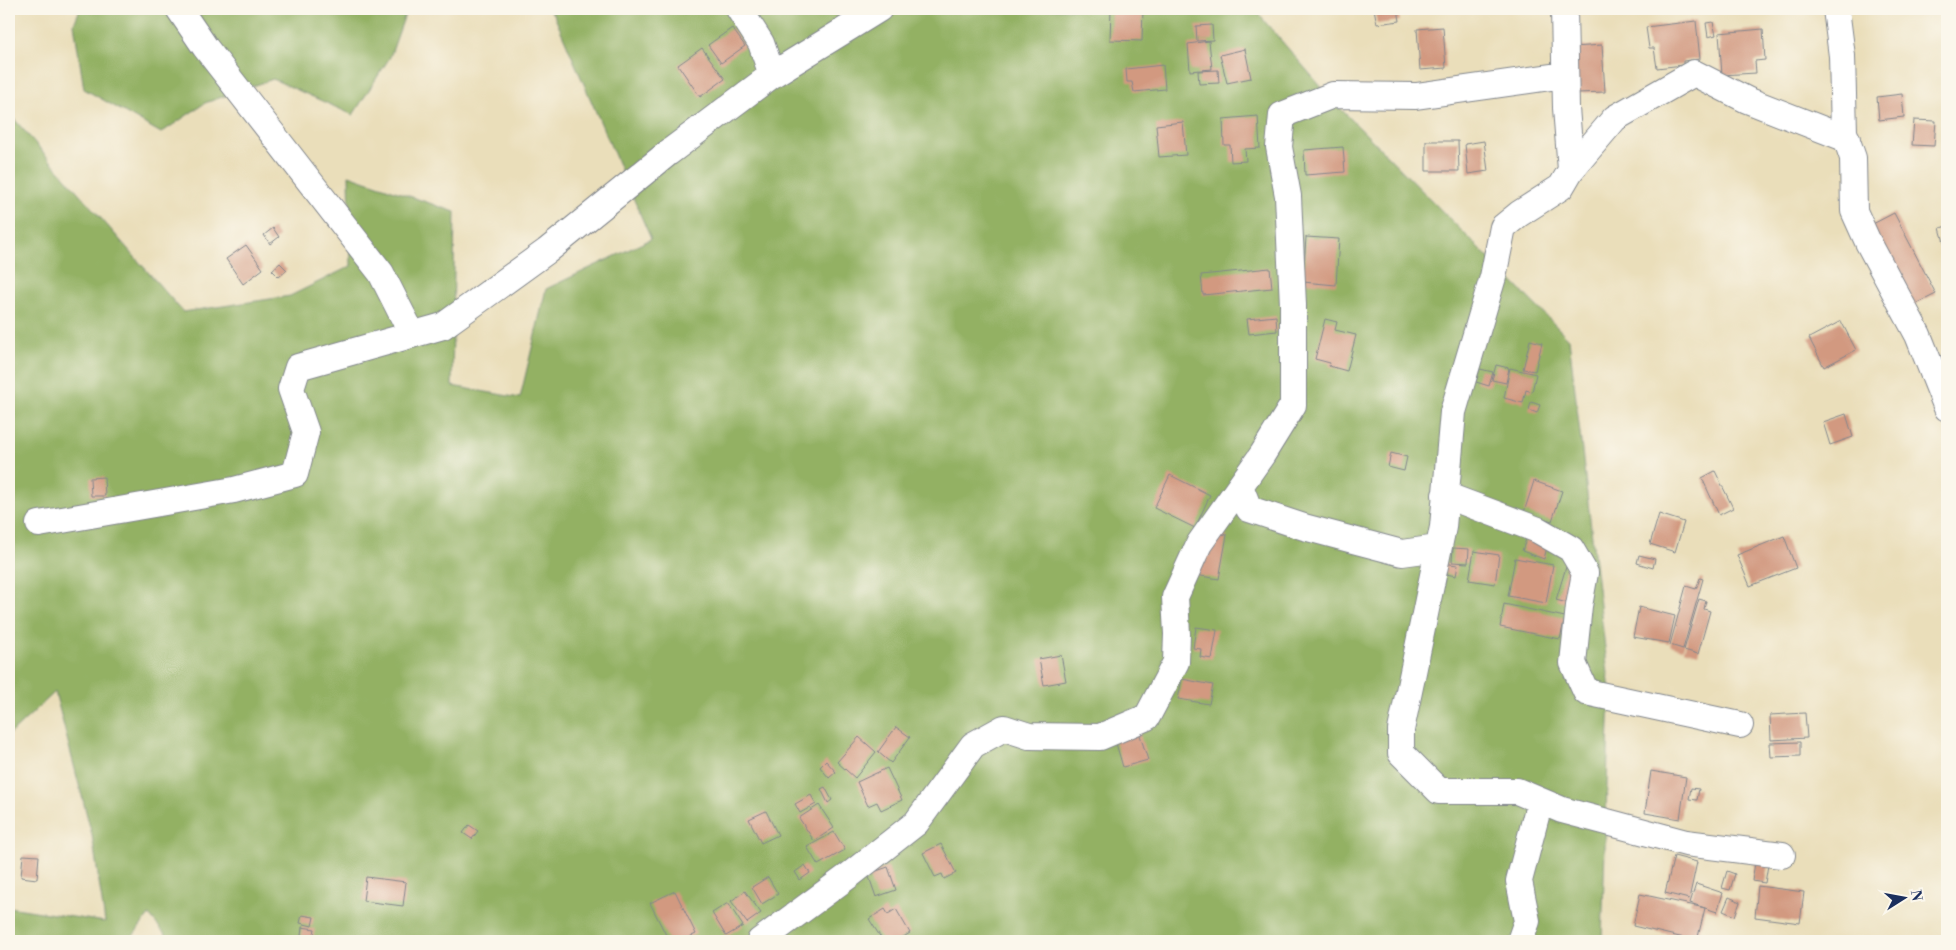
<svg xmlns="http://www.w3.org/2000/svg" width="1956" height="950" viewBox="0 0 1956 950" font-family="'Libre Bodoni',serif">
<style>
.forest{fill:#93b164;stroke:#577061}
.building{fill:#d29980}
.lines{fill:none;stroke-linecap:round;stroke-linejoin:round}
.minor-casing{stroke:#82868c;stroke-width:28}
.minor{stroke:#fff;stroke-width:26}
</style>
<rect width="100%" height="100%" fill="#fbf7ec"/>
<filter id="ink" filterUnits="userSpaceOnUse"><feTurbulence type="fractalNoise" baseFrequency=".02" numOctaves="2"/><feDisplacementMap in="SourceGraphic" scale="10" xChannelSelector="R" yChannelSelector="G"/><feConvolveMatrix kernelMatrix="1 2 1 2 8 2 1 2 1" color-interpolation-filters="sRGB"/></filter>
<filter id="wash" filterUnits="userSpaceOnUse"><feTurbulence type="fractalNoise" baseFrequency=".0096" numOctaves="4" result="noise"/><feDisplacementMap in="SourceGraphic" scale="20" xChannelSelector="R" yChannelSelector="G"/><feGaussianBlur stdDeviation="1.12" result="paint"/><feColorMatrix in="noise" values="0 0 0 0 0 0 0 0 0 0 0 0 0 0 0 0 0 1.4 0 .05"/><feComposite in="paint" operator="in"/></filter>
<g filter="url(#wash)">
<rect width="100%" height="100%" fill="#eadeba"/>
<path class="forest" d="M80,9H407L390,57L353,115L273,79L205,103L161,133L84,89L74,24Z
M548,9H1254L1336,104L1569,339L1610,691L1602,941H171L149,915L129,941H9V907L105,922L92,835L55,692L9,735V121L15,120L183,312L290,296L351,266L349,175L455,212L452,386L520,398L546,289L651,239L554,15Z"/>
<g id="blocks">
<path class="building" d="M1111,9H1143L1142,41L1110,40Z
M1374,9H1398L1400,21L1377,24Z
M1696,21L1700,59L1683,61V65L1657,68L1654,48H1649L1646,27Z
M1713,22L1716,35L1708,37L1706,23Z
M1212,25L1213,40L1197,41L1196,26Z
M1443,27L1446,68L1420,70L1417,29Z
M732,28L745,46L721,63L708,45Z
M1763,29L1765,60L1755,61L1756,73L1722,75L1719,33Z
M1209,41L1212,69L1190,71L1188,44Z
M1602,45L1605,92L1577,93L1574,47Z
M702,48L725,79L700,97L678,65Z
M1245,49L1251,78L1227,83L1220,55Z
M1163,65L1165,89L1134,92L1132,82H1127L1126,69Z
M1218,70L1219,83L1199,84L1198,71Z
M1902,94L1904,117L1879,120L1877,97Z
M1258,116L1260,148L1245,149L1246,161L1231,162L1230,145H1224L1223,119Z
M1914,120L1936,121L1934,146L1912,145Z
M1183,122L1186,155L1159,157L1156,125Z
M1426,141H1458L1459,171H1426Z
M1484,141L1488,171L1468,174L1465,144Z
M1343,147L1345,172L1305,175L1304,150Z
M1894,213L1936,294L1908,308L1867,227Z
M1947,226V253L1940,228Z
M273,228L279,237L270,244L264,235Z
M1306,237L1339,239L1336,285L1303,282Z
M246,245L263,269L243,284L226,259Z
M280,263L287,270L279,277L272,270Z
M1270,268L1272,288L1203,295L1201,275Z
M1276,316L1277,331L1249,334L1247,319Z
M1325,319L1337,322L1335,330L1356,335L1347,371L1329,366L1330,363L1315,359Z
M1841,321L1856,350L1824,367L1809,338Z
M1530,340L1542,343L1535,371L1523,369Z
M1496,365L1509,368L1506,383L1492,380Z
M1510,368L1536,374L1532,392L1526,390L1523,403L1504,398Z
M1480,369L1493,372L1489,386L1476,382Z
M1531,402L1540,405L1537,413L1529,410Z
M1846,414L1853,437L1830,445L1823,422Z
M1391,453L1407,457L1404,471L1388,467Z
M1715,471L1733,508L1719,515L1702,478Z
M1170,475L1210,495L1195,528L1154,508Z
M104,477L105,496H91L90,478Z
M1534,481L1562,491L1552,521L1524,512Z
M1659,514L1684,522L1675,552L1650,544Z
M1203,531L1227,535L1219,579L1195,575Z
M1784,536L1796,568L1750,586L1737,555Z
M1526,539L1547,547L1544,559L1522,551Z
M1453,548L1469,549L1468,563L1452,562Z
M1474,551L1499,555L1495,584L1469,580Z
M1639,555L1655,559L1653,568L1637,563Z
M1515,558L1553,565L1546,603L1508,596Z
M1442,563L1458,565L1456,576L1441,573Z
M1566,567L1577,570L1567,603L1556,600Z
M1700,578L1703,579L1683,649L1670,645L1686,586L1696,589Z
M1699,599L1706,601L1704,609L1710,611L1698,654L1684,650Z
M1504,604L1565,617L1560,639L1500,627Z
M1639,607L1675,616L1669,643L1633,637Z
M1196,627L1217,630L1212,659L1200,657L1201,649L1193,648Z
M1061,655L1066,681L1044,685L1039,659Z
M1182,679L1213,685L1209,704L1178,699Z
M1805,713L1807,738L1771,740L1770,715Z
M896,727L910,737L891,763L878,752Z
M1139,732L1148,760L1123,767L1115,740Z
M859,737L876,752L855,778L837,762Z
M1800,742V756L1771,757L1770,743Z
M826,761L836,772L829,778L820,767Z
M887,768L902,800L881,810L877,802L868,806L857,782Z
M1651,771L1686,777L1680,819L1645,813Z
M825,787L832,800L828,803L821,789Z
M1691,788L1699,789L1697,800L1689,799Z
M811,795L816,804L800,813L795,804Z
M819,805L834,828L814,841L799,818Z
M766,811L778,835L761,843L749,819Z
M469,825L478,831L472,839L463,833Z
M834,832L845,850L818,865L807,847Z
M941,844L956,873L944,879L942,874L935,877L923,853Z
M23,855L39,856L37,879L21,877Z
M1674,856L1697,862L1689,899L1665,893Z
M1755,863L1768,865L1765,883L1752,881Z
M805,865L810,873L800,880L795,872Z
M888,867L896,890L876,897L868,874Z
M1727,871L1735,874L1730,890L1722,888Z
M366,877L406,882L403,906L363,901Z
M768,877L778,894L762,904L752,887Z
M1696,884L1723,893L1717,912L1690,903Z
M1758,886L1804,892L1800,923L1755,917Z
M675,891L696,934L681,941H669L650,903Z
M745,891L761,913L747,923L731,901Z
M1640,894L1705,908L1697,941L1633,926Z
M1729,897L1740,902L1735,916L1723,911Z
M728,903L743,926L726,936L712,913Z
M885,909L888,914L896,909L910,933L897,941H883L869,919Z
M302,915L314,917L312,926L300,923Z
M302,927L315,929L313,938L301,936Z"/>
</g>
</g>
<g filter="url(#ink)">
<use href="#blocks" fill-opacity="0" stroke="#82868c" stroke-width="1"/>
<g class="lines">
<defs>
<path id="minor" d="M179,9L205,47L381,273L412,334
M739,9L761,43L772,75
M1564,9L1566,108L1571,170L1561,187L1519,214L1503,227L1493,277L1453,412L1443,527L1401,730V753L1439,791H1517L1562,810L1686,843L1782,855
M1836,9L1842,56L1844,132L1853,158L1854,211L1868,242L1918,335L1947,408
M1571,170L1615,118L1694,73L1747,100L1847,139
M1240,486L1249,509L1304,527L1402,553L1438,548
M1445,495L1538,530L1571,549L1585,573L1579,606L1573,663L1586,692L1740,725
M39,524L234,490L295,474L306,432L291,389L298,367L443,326L547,251L668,153L772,75L879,9
M760,941L851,874L916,823L973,745L1004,728L1029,736L1100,737L1147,717L1176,662L1177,634L1175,597L1199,544L1262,455L1293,405V305L1288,196L1279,147L1282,115L1333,95L1416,96L1565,75
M1520,941L1527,921L1519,881L1540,801"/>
</defs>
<use href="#minor" class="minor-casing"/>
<use href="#minor" class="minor"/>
</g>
</g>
<rect width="1956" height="950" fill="none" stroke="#fbf7ec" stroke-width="30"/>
<g transform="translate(1904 898) rotate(79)" stroke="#fbf7ec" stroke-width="4" paint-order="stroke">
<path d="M0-4L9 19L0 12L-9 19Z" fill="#1b2f5e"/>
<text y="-8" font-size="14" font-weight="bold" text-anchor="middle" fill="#1b2f5e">N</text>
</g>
</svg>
